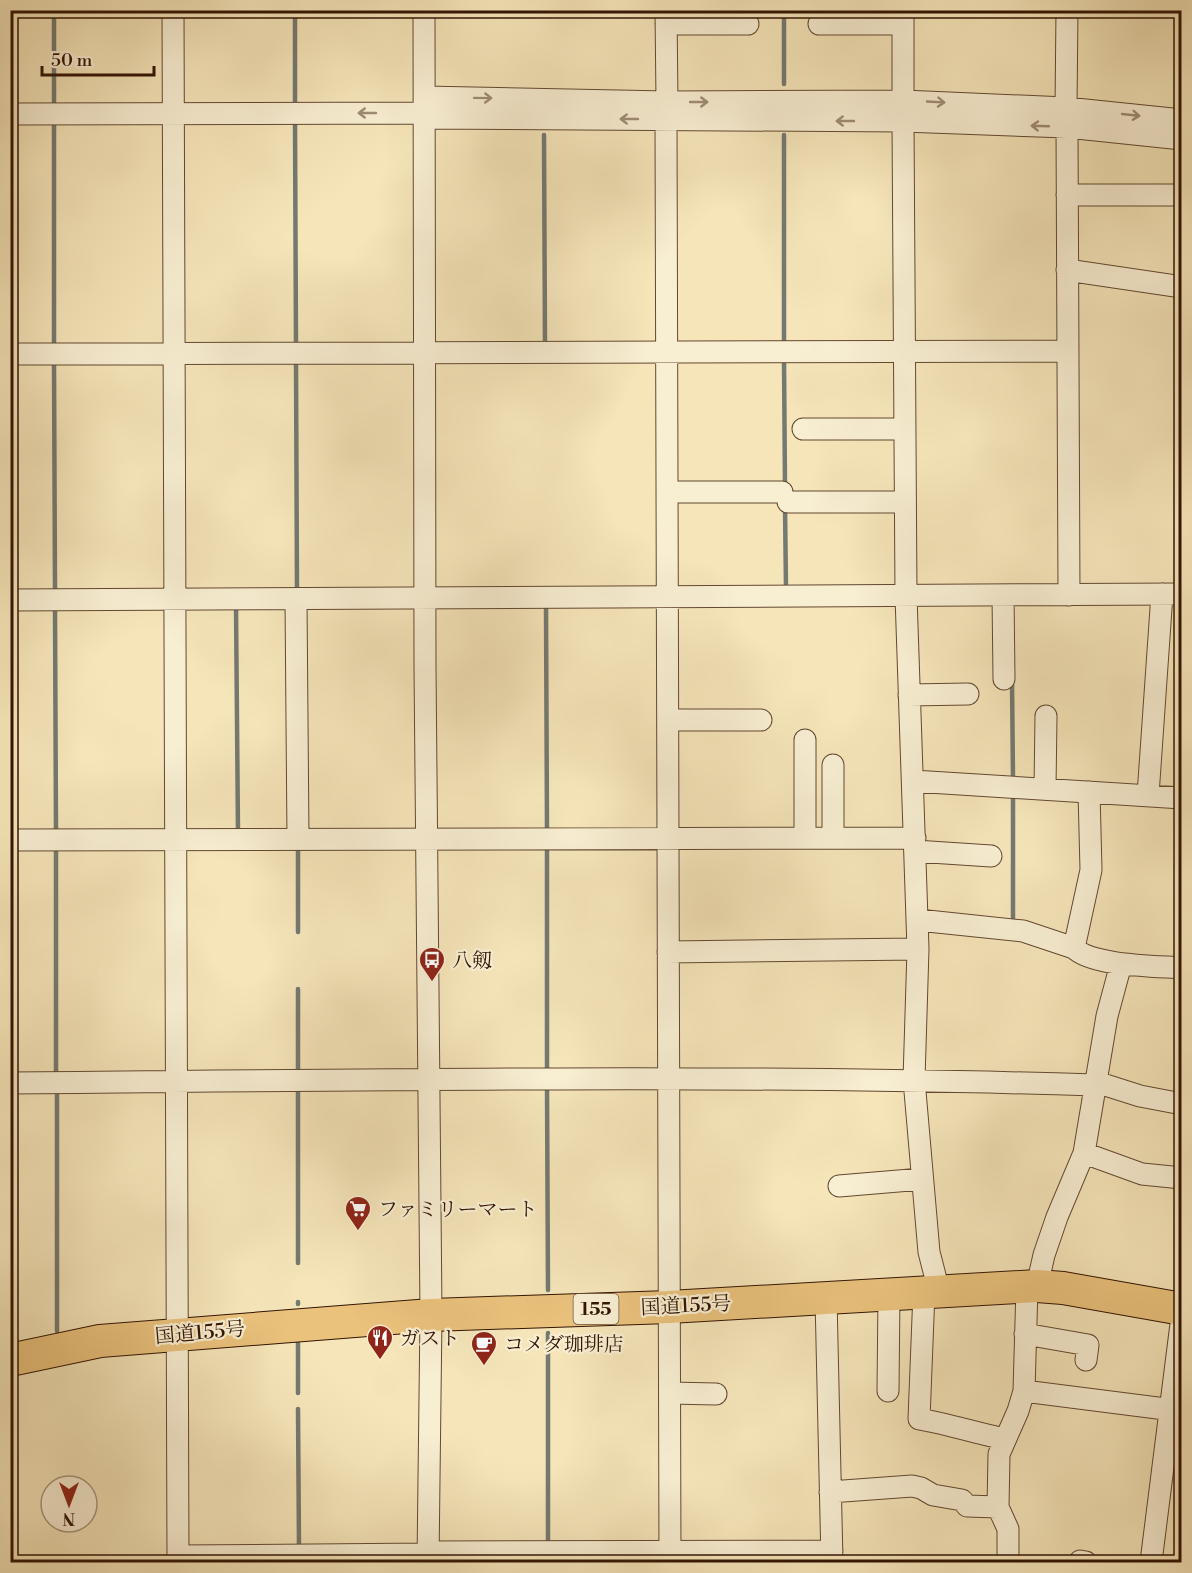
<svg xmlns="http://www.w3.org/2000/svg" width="1192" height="1573" viewBox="0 0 1192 1573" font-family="'Libre Bodoni','Noto Serif JP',serif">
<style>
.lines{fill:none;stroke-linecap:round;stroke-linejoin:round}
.stream{stroke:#747971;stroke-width:4.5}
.minor-casing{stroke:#634831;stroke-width:23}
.highway-casing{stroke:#321404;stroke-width:34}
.minor{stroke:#f8eed2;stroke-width:21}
.highway{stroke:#eac27c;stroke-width:32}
.oneway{stroke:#9f8c75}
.labels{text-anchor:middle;stroke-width:4.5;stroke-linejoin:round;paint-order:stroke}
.shield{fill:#f8eed2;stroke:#6d5542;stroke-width:1.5}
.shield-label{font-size:18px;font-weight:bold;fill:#321404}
.poi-label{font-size:20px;fill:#321404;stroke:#f8eed2;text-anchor:start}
.street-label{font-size:20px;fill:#321404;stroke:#f8eed2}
</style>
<rect width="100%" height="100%" fill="#f5e5b9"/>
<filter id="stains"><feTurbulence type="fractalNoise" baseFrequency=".00333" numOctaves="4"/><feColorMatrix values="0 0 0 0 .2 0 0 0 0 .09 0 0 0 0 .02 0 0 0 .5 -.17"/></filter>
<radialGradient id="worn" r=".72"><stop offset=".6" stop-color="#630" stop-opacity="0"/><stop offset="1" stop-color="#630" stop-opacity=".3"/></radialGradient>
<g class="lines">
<path class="stream" d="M54,10V107
M295,10V106
M784,10V84
M54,120V348
M295,120L296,347
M544,135L545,345
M784,135V346
M784,359L785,488
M296,360L297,591
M54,361L55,590
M785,506L786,588
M546,605L547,831
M236,606L238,833
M55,607L56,833
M1012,679L1013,779
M1013,792V924
M296,846H298V932
M547,846V1074
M56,848V1074
M298,989V1073
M298,1087V1263
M547,1087L548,1290
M57,1088V1331
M298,1302V1304
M548,1333V1545
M298,1342V1393
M298,1409L299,1547"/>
<defs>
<path id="minor" d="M173,10L178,1562
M424,10L425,666L431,1315L428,1562
M666,10L667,102
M903,10V101
M666,24H748
M819,24H903
M425,97L667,102L903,101L1066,108L1182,120
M1066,108L1067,10
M10,114L425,113
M425,118L903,121L1067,127L1182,139
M666,120L670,1562
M903,121L906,596L918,949L914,1080L929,1252L939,1291
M1067,127L1069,595
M1067,195H1175
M1067,270L1182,287
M10,354L1068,351
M803,429H905
M667,492H782
M788,502H905
M1003,595L1004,679
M296,599L298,839
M10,600L1182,594
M909,695L968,694
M668,720H761
M833,765V838
M913,781L1182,798
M1045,789L1046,716
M1148,795L1162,594
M805,838V740
M10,840L915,838
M915,851L991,856
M918,920L1023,931L1074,948C1092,966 1156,966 1182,968
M1074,948L1091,870L1089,792
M668,952L918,949
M1096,1082L1140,1096L1182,1104
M10,1083C372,1080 734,1074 1095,1085
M1084,1153L1142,1174L1182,1178
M839,1186L922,1179
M1037,1286L1044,1255L1057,1217L1084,1153L1107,1016L1121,964
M924,1292L919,1419C948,1424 976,1433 1005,1439
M826,1298L832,1562
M1025,1334L1088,1345L1086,1360
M888,1391L889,1294
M1024,1391L1181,1411
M670,1393L716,1394
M830,1492L912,1486L921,1488L933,1495L962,1500L967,1506L998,1507
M428,1552L832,1551
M178,1556L428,1554
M1080,1561L1086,1562
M1008,1562V1529L998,1507L999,1454L1018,1411L1024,1391L1027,1287
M1151,1562L1182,1316"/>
<path id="highway" d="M10,1360L100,1341L431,1315L669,1307L1037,1286L1063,1288L1182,1309"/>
</defs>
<use href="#minor" class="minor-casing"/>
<use href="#highway" class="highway-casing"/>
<use href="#minor" class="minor"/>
<use href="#highway" class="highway"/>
</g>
<defs><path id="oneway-shaft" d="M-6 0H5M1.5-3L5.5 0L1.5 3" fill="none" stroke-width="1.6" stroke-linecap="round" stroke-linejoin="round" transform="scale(1.5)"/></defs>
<g class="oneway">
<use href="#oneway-shaft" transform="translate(483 98) rotate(1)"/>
<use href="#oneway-shaft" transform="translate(699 102)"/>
<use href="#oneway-shaft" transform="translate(936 102) rotate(3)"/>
<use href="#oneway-shaft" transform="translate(367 113) rotate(180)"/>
<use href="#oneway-shaft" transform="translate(1131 115) rotate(6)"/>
<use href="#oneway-shaft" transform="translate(629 119) rotate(-180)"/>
<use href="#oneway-shaft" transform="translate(845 121) rotate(-180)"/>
<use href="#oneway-shaft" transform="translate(1040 126) rotate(-178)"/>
</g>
<defs>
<symbol id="bus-pin" viewBox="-11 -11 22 30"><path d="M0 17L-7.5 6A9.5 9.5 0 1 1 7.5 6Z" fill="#8f2418" stroke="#f8eed2"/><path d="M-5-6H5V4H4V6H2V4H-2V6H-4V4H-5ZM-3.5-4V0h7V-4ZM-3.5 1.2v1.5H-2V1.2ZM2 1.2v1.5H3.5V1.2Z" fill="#fff"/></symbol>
<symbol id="supermarket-pin" viewBox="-11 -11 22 30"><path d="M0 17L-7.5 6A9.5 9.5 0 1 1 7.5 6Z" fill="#8f2418" stroke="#f8eed2"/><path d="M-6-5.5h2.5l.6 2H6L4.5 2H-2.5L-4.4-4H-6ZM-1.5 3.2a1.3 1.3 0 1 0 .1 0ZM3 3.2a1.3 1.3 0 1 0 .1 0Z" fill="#fff"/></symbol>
<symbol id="restaurant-pin" viewBox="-11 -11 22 30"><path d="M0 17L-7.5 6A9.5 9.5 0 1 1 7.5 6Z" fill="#8f2418" stroke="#f8eed2"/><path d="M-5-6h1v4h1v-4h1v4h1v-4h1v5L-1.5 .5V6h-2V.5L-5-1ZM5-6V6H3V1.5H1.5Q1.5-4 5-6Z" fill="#fff"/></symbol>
<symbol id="cafe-pin" viewBox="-11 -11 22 30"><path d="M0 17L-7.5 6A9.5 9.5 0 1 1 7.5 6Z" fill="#8f2418" stroke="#f8eed2"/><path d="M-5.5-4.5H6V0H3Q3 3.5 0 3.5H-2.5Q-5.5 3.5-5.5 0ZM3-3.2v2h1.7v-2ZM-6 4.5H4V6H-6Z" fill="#fff"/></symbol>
</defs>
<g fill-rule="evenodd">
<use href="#bus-pin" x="417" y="945" width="30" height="40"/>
<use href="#supermarket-pin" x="343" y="1194" width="30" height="40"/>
<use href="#restaurant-pin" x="365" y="1323" width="30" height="40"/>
<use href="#cafe-pin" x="469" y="1329" width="30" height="40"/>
</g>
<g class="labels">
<rect class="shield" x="573.5" y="1294" width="45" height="30" rx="4.5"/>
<g class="shield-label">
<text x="596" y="1315">155</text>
</g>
<g class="poi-label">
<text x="452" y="967">八剱</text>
<text x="378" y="1216">ファミリーマート</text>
<text x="400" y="1345">ガスト</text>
<text x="504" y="1351">コメダ珈琲店</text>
</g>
<g class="street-label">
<text transform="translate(686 1305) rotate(-3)" y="7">国道155号</text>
<text transform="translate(200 1332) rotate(-5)" y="7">国道155号</text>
</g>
</g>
<rect width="1192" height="1573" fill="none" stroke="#f5e5b9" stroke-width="36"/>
<rect x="12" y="12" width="1168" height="1549" fill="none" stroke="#321404" stroke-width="3"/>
<rect x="18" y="18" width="1156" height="1537" fill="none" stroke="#321404" stroke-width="1.5"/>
<g transform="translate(69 1504) rotate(180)"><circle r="28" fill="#f8eed2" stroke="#a99780" stroke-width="1.5"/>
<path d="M0-4.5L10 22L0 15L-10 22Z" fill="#8f2418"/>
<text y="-9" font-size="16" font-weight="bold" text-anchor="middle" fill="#321404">N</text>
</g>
<path d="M42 66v9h112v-9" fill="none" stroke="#321404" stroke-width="3"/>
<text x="51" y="66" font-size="18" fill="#321404" stroke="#f8eed2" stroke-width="4.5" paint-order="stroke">50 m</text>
<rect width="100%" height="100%" filter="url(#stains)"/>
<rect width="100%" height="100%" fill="url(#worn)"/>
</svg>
